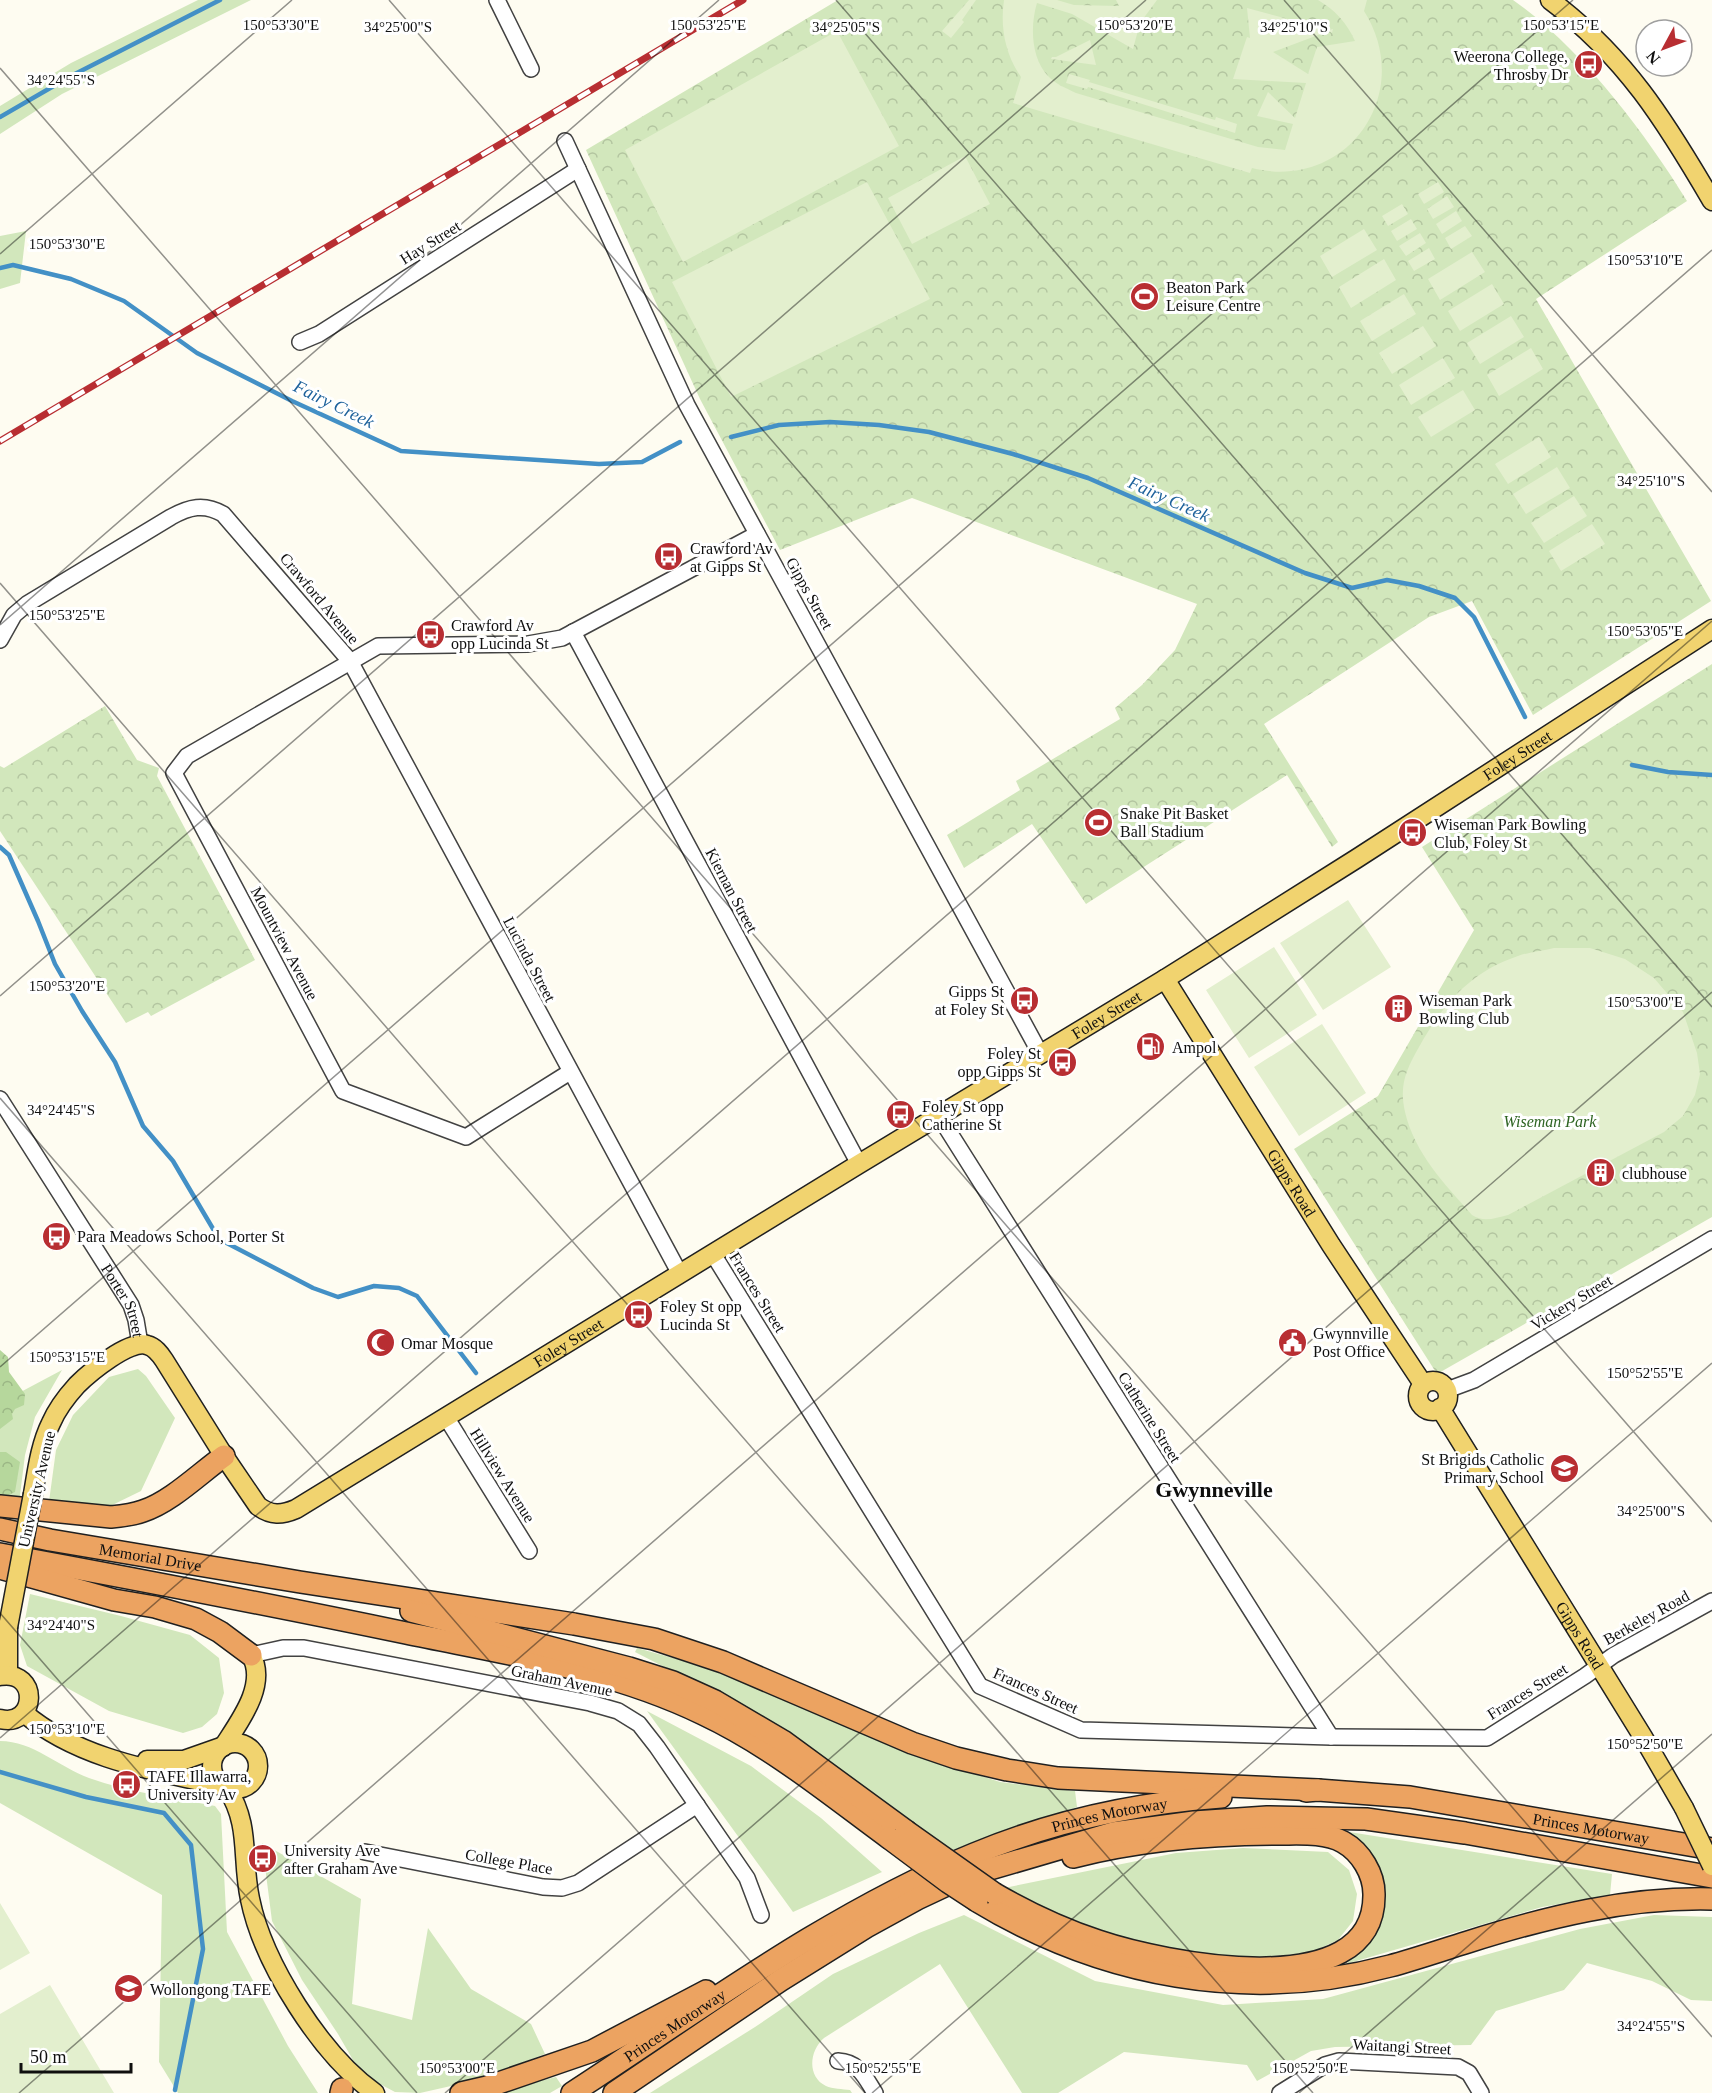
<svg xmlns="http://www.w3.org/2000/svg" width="1712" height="2093" viewBox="0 0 1712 2093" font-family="'Times New Roman',serif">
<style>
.grass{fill:#d2e7bc}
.forest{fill:url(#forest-crowns)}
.park{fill:url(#park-crowns)}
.pitch{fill:#e3efce}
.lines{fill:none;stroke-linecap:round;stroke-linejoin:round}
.stream{stroke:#4390c6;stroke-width:4.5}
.minor-casing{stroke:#424242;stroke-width:18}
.major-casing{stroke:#202020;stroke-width:21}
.highway-casing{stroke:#202020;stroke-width:24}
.minor{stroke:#fff;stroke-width:15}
.major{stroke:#f1d36f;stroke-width:18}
.highway{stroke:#eca361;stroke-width:21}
.rail-casing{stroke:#b82e32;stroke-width:7}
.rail{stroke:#fff;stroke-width:4.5;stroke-dasharray:14;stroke-linecap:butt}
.major-bridge-casing{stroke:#202020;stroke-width:21;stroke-linecap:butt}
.highway-bridge-casing{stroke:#202020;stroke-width:24;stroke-linecap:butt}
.major-bridge{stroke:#f1d36f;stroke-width:18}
.highway-bridge{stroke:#eca361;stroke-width:21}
.ticks{fill:none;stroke:#0f0f0f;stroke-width:1.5;stroke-opacity:0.45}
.labels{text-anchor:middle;stroke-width:6;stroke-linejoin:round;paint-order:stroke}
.poi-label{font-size:16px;fill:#0f0f0f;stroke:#fff;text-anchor:start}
.street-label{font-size:16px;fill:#0f0f0f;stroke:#fff}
.park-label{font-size:16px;font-style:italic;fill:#2e6422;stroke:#fff}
.water-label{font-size:18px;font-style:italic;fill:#1e629b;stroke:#fff}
.district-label{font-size:22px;font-weight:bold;fill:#0f0f0f;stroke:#fff}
.ticks-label{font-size:15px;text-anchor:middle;fill:#0f0f0f;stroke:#fff;stroke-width:6;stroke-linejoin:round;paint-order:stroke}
</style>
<defs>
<pattern id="forest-crowns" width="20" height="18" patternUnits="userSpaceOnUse" patternTransform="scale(1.5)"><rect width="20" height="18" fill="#b6d79c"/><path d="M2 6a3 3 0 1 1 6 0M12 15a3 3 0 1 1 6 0" fill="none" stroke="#9bb785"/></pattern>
<pattern id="park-crowns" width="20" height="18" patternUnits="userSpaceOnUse" patternTransform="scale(1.5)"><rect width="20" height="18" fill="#d2e7bc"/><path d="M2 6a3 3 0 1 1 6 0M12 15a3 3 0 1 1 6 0" fill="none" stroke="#b3c5a0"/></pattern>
</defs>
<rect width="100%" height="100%" fill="#fefcf1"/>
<path class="grass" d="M198,0H251L62,94L0,134V106L71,63Z
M26,231L20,283L0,289V236Z
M138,1369L146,1376L175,1418L141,1491L100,1511L48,1509L56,1450L73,1415L109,1377Z
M62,1370L35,1417L25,1455L19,1503L0,1500V1403Z
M30,1594L121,1616L190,1635L219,1658L224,1693L217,1714L202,1727L183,1733L109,1711L27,1666L20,1645Z
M637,1648L727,1673L911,1753L1000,1782L1075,1791L1077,1807L947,1852L779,1726L635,1652Z
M647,1711L751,1766L821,1818L882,1872L793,1912Z
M0,1741C33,1741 59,1767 89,1778C129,1792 173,1798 215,1806L221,1814L227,1932L288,2046L318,2093H178L159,2062L162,1895L0,1803Z
M1343,1831L1612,1874L1610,1895L1542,1907L1346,1964L1364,1947L1383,1918L1381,1876Z
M262,1843L361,1899L352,2004L412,2020L428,1928L471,1989L531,2024L545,2054L473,2081L420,2093L395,2092L361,2074L338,2034L302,1980L272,1921Z
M1243,1848L1328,1852L1349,1870L1357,1894L1353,1921L1338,1940L1310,1953L1246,1958L1158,1951L1047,1913L1004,1888L1176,1853Z
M964,1915L1095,1981L1223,2005L1323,1999L1580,1929L1654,1915L1712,1917V2001L1691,2000L1652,1981L1587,1963L1564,1990L1496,2011L1471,2045L1335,2047L1311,2051L1257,2081L1247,2065L1124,2052L1058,2093H1022L940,1964L824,2038C809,2051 807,2077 826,2086C832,2089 843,2089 850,2090L852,2093H650L755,2027L833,1974L919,1933Z
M556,2077L562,2086L550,2093H491Z"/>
<path class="forest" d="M0,1350L8,1357L9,1372L25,1394L24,1405L15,1409L12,1414L13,1419L0,1429Z
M0,1452H6L20,1462L15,1492L0,1499Z"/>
<path class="park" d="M838,0H1513C1580,47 1644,131 1687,201L1536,299L1711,601L1533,715L1472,601L1429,617L1264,724L1338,842L1332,847L1287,775L1086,904L1032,824L964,868L947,835L1020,790L1016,781L1120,719L1115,708L1142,685L1175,650L1197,604L912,498L780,550L700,399L586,150Z
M1712,664V1217L1437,1374L1294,1149L1378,1096L1474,930L1422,847Z
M105,706L137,760L159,768L157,776L255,960L151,1016L148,1012L126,1023L0,831V766L4,768Z"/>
<path class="pitch" d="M969,0H976L962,20L964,22L951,38L942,31Z
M1004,0H1057L1074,5L1119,6L1116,0H1157L1140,23L1133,49L1072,14L1037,3C1030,26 1031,58 1048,76C1055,84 1066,88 1076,93L1258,147L1285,150L1293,124L1257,116L1268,92L1295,118L1306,83L1233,79L1247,37L1250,38L1247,8L1329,30L1333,29L1332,33L1329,31L1273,52L1308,74L1317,47L1355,41C1347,23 1335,10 1318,0H1367L1364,11C1416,93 1347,192 1252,168L1250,173L1013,103L1021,77C1005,54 1000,27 1004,0Z
M837,31L899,146L683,262L625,150Z
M1090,40L1096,65L1051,59L1052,57H1056Z
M1069,74L1090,80L1089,82L1215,120L1216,117L1237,124L1235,133L1088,87L1087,89L1066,83Z
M965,156L990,204L912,244L888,198Z
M867,182L930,299L731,397L672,282Z
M1438,182L1444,192L1424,204L1418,194Z
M1447,196L1454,207L1433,219L1427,209Z
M1402,204L1408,214L1388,226L1382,216Z
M1456,211L1462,221L1442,234L1436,224Z
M1411,219L1417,229L1397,241L1391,231Z
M1465,226L1472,236L1451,249L1445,238Z
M1364,229L1377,250L1332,277L1320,256Z
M1420,233L1426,243L1406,256L1399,246Z
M1429,248L1435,259L1414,271L1408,261Z
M1472,252L1485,272L1440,300L1428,279Z
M1384,259L1396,280L1351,308L1339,287Z
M1492,284L1504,304L1460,331L1448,311Z
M1404,294L1416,314L1372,341L1360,321Z
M1511,316L1524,337L1480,364L1467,343Z
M1423,326L1436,346L1392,374L1379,353Z
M1531,348L1543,369L1499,396L1487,375Z
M1443,358L1455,378L1411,405L1399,385Z
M1463,390L1475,410L1431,437L1418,417Z
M1539,437L1551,457L1508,484L1495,464Z
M1557,467L1570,488L1526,514L1513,494Z
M1574,496L1587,516L1544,543L1531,523Z
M1592,524L1605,544L1561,571L1549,551Z
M1348,900L1391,967L1323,1010L1280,943Z
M1274,947L1317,1015L1249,1058L1206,990Z
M1554,948H1590L1625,959L1654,978L1683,1012L1697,1053L1700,1074L1695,1095L1683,1116L1664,1132L1508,1215C1495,1218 1484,1223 1472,1215C1444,1183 1415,1154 1405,1112C1399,1085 1406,1070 1419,1047C1443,1004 1470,972 1518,956C1529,952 1542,951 1554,948Z
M1322,1024L1366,1093L1299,1136L1254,1067Z
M0,1903L30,1953L0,1970Z
M50,1985L114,2093H0V2014Z"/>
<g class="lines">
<path class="stream" d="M0,117L71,76L220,0
M0,268L13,265L71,279L124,301L197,353L292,401L401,451L599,464L642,462L680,442
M731,437L779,425L830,422L879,425L929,432L1013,454L1088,478L1305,573L1352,588L1387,580L1419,586L1455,598L1474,617L1525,717
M1632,765L1668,772L1712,775
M0,847L9,855L38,921L55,964L82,1011L115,1062L143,1126L173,1161L219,1239L313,1288L338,1297L374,1286L399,1288L417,1296L476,1373
M0,1772L86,1797L164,1813L191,1845L203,1949L175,2090"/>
<defs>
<g id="minor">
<path d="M497,0L531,69"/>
<path d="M565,141L687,405L1041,1055"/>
<path d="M300,342L319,334L578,169"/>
<path d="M573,632L859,1164"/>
<path d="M0,640L14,615L27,604L171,517C189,507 204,503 223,514L350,661L680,1274"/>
<path d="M570,1072L466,1137L343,1091L174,773L187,756L378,646L528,644L562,638L757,534"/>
<path id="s1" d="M0,1099L131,1305L136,1320L140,1344"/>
<path d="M939,1116L1331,1737"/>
<path d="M713,1254L980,1686L1081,1730L1331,1737L1487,1738L1585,1676L1614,1655L1712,1601"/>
<path d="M1447,1390L1474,1380L1712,1239"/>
<path d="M446,1417L529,1551"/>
<path d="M251,1655L283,1648H304L590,1703L618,1711L639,1724L657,1747L747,1878L761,1915"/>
<path d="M365,1852L543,1887L562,1888L578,1883L697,1805"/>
<path d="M838,2061C859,2062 865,2077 875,2093"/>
<path d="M1280,2093L1325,2065L1339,2061L1458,2067L1469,2073L1481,2093"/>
</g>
<g id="major">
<path d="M1550,0C1625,56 1666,122 1712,201"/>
<path id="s2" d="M1165,979L1331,1245L1423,1384"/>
<circle cx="1433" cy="1396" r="15"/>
<path id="s3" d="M1440,1408L1643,1737L1684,1808"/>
<path id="s4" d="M33,1494C37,1471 40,1445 51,1423C57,1409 67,1396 77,1385C89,1373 130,1339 147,1345C155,1347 160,1354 164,1360L224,1456L258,1506C271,1516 282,1515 296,1509L859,1164L1165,979L1356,859L1712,629"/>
<path d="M8,1627V1675"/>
<path d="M0,1676C40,1669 37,1728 0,1719"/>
<path d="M24,1713C78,1759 155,1771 223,1786"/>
<circle cx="235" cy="1766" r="23"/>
<path d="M223,1747C239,1722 268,1685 251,1655"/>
<path d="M147,1760H184L221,1747"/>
<path d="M227,1788C251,1826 241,1857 250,1899C263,1963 321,2055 375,2093"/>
</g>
<g id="highway">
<path d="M0,1506L111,1517C122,1516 133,1515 143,1511C171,1502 200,1473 224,1456"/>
<path id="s5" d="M0,1529L50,1540L300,1582L574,1624L654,1639L723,1662L912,1743L956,1758L1007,1770L1058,1778L1318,1790"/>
<path d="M0,1554C136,1579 271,1605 406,1633C507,1654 610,1669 703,1714C771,1746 829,1794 889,1838"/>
<path d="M0,1568L114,1600L155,1607L196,1619L220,1632L251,1655"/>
<path d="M411,1611L629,1668L673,1682L715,1701L783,1741L906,1831"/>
<path id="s6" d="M1306,1791L1318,1790L1410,1797L1712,1849"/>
<path d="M995,1894C1028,1913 1062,1929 1098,1941C1160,1962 1376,2008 1374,1894C1374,1874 1361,1852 1343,1842C1325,1832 1300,1834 1280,1834C1211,1834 1140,1840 1073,1857"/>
<path d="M977,1901C1102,1977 1247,2004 1390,1966C1416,1959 1442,1950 1468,1942C1547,1917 1628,1897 1712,1899"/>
<path d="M341,2093L342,2089"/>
<path d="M461,2093L487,2087L592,2051L706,1991"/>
<path id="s7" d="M572,2093C701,2009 832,1912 974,1854C1051,1822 1137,1803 1221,1797"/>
<path d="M614,2093L781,1980L866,1927L917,1899L966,1876L1113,1833L1194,1822L1267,1817L1366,1819L1465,1833L1712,1877"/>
</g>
</defs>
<use href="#minor" class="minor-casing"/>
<use href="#major" class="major-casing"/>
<use href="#highway" class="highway-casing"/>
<use href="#minor" class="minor"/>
<use href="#major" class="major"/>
<use href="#highway" class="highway"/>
<defs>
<path id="rail" d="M0,441L743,0"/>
</defs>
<use href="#rail" class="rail-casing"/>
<use href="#rail" class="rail"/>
<defs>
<path id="major-bridge" d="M8,1627L33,1494
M1684,1808L1712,1866"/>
<path id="highway-bridge" d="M906,1831L995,1894
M889,1838L948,1882L977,1901"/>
</defs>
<use href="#major-bridge" class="major-bridge-casing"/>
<use href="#highway-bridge" class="highway-bridge-casing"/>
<use href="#major-bridge" class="major-bridge"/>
<use href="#highway-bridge" class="highway-bridge"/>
</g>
<path class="ticks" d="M389,0L1712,1522M836,0L1712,1007M1284,0L1712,492M0,68L1712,2037M0,254L292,0M0,583L1313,2093M0,625L719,0M0,996L1146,0M0,1098L865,2093M0,1367L1573,0M0,1613L417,2093M0,1738L1712,250M19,2093L1712,621M445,2093L1712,992M872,2093L1712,1363M1299,2093L1712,1734"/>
<defs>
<symbol id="bus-disc" viewBox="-11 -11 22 22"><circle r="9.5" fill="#b82e32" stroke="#fff"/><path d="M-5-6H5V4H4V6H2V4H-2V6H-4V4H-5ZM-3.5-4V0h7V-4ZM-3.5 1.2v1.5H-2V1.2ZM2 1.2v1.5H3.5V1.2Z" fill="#fff"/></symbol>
<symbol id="stadium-disc" viewBox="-11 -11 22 22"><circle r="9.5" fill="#b82e32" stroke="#fff"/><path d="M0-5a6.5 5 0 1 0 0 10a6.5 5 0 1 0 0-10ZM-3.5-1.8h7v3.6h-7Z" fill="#fff"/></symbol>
<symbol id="building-disc" viewBox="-11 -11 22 22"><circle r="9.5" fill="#b82e32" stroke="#fff"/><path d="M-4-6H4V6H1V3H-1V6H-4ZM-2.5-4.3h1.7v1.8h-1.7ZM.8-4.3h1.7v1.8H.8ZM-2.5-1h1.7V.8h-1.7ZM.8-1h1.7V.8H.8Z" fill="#fff"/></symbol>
<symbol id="fuel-disc" viewBox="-11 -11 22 22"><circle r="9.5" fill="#b82e32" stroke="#fff"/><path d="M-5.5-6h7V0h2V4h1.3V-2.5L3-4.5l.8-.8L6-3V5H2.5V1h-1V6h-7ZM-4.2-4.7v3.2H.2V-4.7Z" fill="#fff"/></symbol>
<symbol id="civic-disc" viewBox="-11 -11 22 22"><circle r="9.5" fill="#b82e32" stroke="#fff"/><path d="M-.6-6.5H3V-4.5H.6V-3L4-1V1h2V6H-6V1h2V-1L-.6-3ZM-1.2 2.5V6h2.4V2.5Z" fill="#fff"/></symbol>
<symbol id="mosque-disc" viewBox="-11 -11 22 22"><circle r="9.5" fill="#b82e32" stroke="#fff"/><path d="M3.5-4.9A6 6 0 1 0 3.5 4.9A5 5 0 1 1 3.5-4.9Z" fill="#fff"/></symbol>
<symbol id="school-disc" viewBox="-11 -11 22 22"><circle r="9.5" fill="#b82e32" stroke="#fff"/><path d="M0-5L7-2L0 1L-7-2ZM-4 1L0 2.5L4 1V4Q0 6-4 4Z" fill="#fff"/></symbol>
<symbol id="university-disc" viewBox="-11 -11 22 22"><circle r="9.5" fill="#b82e32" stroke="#fff"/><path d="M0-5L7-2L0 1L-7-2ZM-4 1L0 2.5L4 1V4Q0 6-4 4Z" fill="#fff"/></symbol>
</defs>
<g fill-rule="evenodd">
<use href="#bus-disc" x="1572" y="48" width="33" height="33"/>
<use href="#stadium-disc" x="1128" y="280" width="33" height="33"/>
<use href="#bus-disc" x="652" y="540" width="33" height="33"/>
<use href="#bus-disc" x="414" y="618" width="33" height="33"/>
<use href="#stadium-disc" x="1082" y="806" width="33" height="33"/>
<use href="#bus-disc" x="1396" y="816" width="33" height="33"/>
<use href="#bus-disc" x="1008" y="984" width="33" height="33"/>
<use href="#building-disc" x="1382" y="992" width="33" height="33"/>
<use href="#fuel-disc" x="1134" y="1030" width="33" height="33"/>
<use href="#bus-disc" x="1046" y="1046" width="33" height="33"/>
<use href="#bus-disc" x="884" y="1098" width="33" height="33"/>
<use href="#building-disc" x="1584" y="1156" width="33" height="33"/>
<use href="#bus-disc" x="40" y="1220" width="33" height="33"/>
<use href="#bus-disc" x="622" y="1298" width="33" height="33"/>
<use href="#civic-disc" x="1276" y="1326" width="33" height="33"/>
<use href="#mosque-disc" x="364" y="1326" width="33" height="33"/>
<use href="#school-disc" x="1548" y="1452" width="33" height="33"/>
<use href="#bus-disc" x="110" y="1768" width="33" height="33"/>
<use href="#bus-disc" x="246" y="1842" width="33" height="33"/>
<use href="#university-disc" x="112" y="1972" width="33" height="33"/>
</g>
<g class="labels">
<g class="poi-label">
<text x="1568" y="62" text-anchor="end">Weerona College,<tspan x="1568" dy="18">Throsby Dr</tspan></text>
<text x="1166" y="293">Beaton Park<tspan x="1166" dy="18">Leisure Centre</tspan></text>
<text x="690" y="554">Crawford Av<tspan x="690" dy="18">at Gipps St</tspan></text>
<text x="451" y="631">Crawford Av<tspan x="451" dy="18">opp Lucinda St</tspan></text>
<text x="1120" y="819">Snake Pit Basket<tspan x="1120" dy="18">Ball Stadium</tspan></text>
<text x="1434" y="830">Wiseman Park Bowling<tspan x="1434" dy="18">Club, Foley St</tspan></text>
<text x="1004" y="997" text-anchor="end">Gipps St<tspan x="1004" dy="18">at Foley St</tspan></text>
<text x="1419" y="1006">Wiseman Park<tspan x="1419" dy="18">Bowling Club</tspan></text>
<text x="1172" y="1053">Ampol</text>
<text x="1041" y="1059" text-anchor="end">Foley St<tspan x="1041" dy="18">opp Gipps St</tspan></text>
<text x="922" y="1112">Foley St opp<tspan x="922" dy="18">Catherine St</tspan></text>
<text x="1622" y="1179">clubhouse</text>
<text x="77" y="1242">Para Meadows School, Porter St</text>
<text x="660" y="1312">Foley St opp<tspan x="660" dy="18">Lucinda St</tspan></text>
<text x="1313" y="1339">Gwynnville<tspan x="1313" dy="18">Post Office</tspan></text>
<text x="401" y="1349">Omar Mosque</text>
<text x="1544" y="1465" text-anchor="end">St Brigids Catholic<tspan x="1544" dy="18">Primary School</tspan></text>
<text x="147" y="1782">TAFE Illawarra,<tspan x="147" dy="18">University Av</tspan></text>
<text x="284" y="1856">University Ave<tspan x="284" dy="18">after Graham Ave</tspan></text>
<text x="150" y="1995">Wollongong TAFE</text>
</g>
<g class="street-label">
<text transform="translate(430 242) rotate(-32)" y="6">Hay Street</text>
<text transform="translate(810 593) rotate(61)" y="6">Gipps Street</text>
<text transform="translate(320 598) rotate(50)" y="6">Crawford Avenue</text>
<text dy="6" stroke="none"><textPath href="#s4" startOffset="1875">Foley Street</textPath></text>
<text transform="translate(732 890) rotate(62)" y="6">Kiernan Street</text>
<text transform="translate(285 943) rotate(62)" y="6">Mountview Avenue</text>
<text transform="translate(530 959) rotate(62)" y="6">Lucinda Street</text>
<text dy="6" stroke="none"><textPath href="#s4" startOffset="1389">Foley Street</textPath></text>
<text dy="6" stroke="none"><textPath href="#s2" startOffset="240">Gipps Road</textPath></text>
<text transform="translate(758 1292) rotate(58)" y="6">Frances Street</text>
<text dy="6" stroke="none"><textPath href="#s1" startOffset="237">Porter Street</textPath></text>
<text transform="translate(1571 1302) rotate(-31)" y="6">Vickery Street</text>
<text dy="6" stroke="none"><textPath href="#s4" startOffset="759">Foley Street</textPath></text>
<text transform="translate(1150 1417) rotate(58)" y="6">Catherine Street</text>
<text transform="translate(503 1475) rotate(58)" y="6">Hillview Avenue</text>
<text transform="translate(36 1489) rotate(-77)" y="6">University Avenue</text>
<text dy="6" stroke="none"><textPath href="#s5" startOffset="153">Memorial Drive</textPath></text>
<text transform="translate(1646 1617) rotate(-29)" y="6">Berkeley Road</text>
<text dy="6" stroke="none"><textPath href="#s3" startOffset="267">Gipps Road</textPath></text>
<text transform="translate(562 1680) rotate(12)" y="6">Graham Avenue</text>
<text transform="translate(1036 1690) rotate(24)" y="6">Frances Street</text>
<text transform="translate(1527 1691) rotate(-32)" y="6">Frances Street</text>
<text dy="6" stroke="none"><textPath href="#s7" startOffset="610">Princes Motorway</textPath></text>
<text dy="6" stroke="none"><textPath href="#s6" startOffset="288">Princes Motorway</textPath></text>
<text transform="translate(509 1861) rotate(10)" y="6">College Place</text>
<text dy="6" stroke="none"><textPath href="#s7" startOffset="123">Princes Motorway</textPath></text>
<text transform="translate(1402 2046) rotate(3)" y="6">Waitangi Street</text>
</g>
<g class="park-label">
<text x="1550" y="1127">Wiseman Park</text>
</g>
<g class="water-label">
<text transform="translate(334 404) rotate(26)" y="6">Fairy Creek</text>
<text transform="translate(1169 499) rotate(24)" y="6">Fairy Creek</text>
</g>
<g class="district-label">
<text x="1214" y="1497">Gwynneville</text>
</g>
</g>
<g class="ticks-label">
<text x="281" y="30">150°53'30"E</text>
<text x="708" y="30">150°53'25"E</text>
<text x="1135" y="30">150°53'20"E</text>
<text x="1561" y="30">150°53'15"E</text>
<text x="398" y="32">34°25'00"S</text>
<text x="846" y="32">34°25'05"S</text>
<text x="1294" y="32">34°25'10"S</text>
<text x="61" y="85">34°24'55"S</text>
<text x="67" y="249">150°53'30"E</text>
<text x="1645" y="265">150°53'10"E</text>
<text x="1651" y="486">34°25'10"S</text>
<text x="67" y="620">150°53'25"E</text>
<text x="1645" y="636">150°53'05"E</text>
<text x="67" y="991">150°53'20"E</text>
<text x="1645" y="1007">150°53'00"E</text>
<text x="61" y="1115">34°24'45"S</text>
<text x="67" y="1362">150°53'15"E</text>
<text x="1645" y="1378">150°52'55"E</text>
<text x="1651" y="1516">34°25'00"S</text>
<text x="61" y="1630">34°24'40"S</text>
<text x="67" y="1734">150°53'10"E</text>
<text x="1645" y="1749">150°52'50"E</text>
<text x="1651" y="2031">34°24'55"S</text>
<text x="457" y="2073">150°53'00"E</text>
<text x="883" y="2073">150°52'55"E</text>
<text x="1310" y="2073">150°52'50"E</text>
</g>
<g transform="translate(1664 48) rotate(229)"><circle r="28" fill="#ffffff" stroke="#9f9f9f" stroke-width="1.5"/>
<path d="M0-4.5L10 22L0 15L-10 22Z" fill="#b82e32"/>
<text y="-9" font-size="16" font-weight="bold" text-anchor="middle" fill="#0f0f0f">N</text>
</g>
<path d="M21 2063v9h110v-9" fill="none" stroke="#0f0f0f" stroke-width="3"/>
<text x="30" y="2063" font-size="18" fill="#0f0f0f" stroke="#ffffff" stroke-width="4.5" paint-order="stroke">50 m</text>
</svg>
